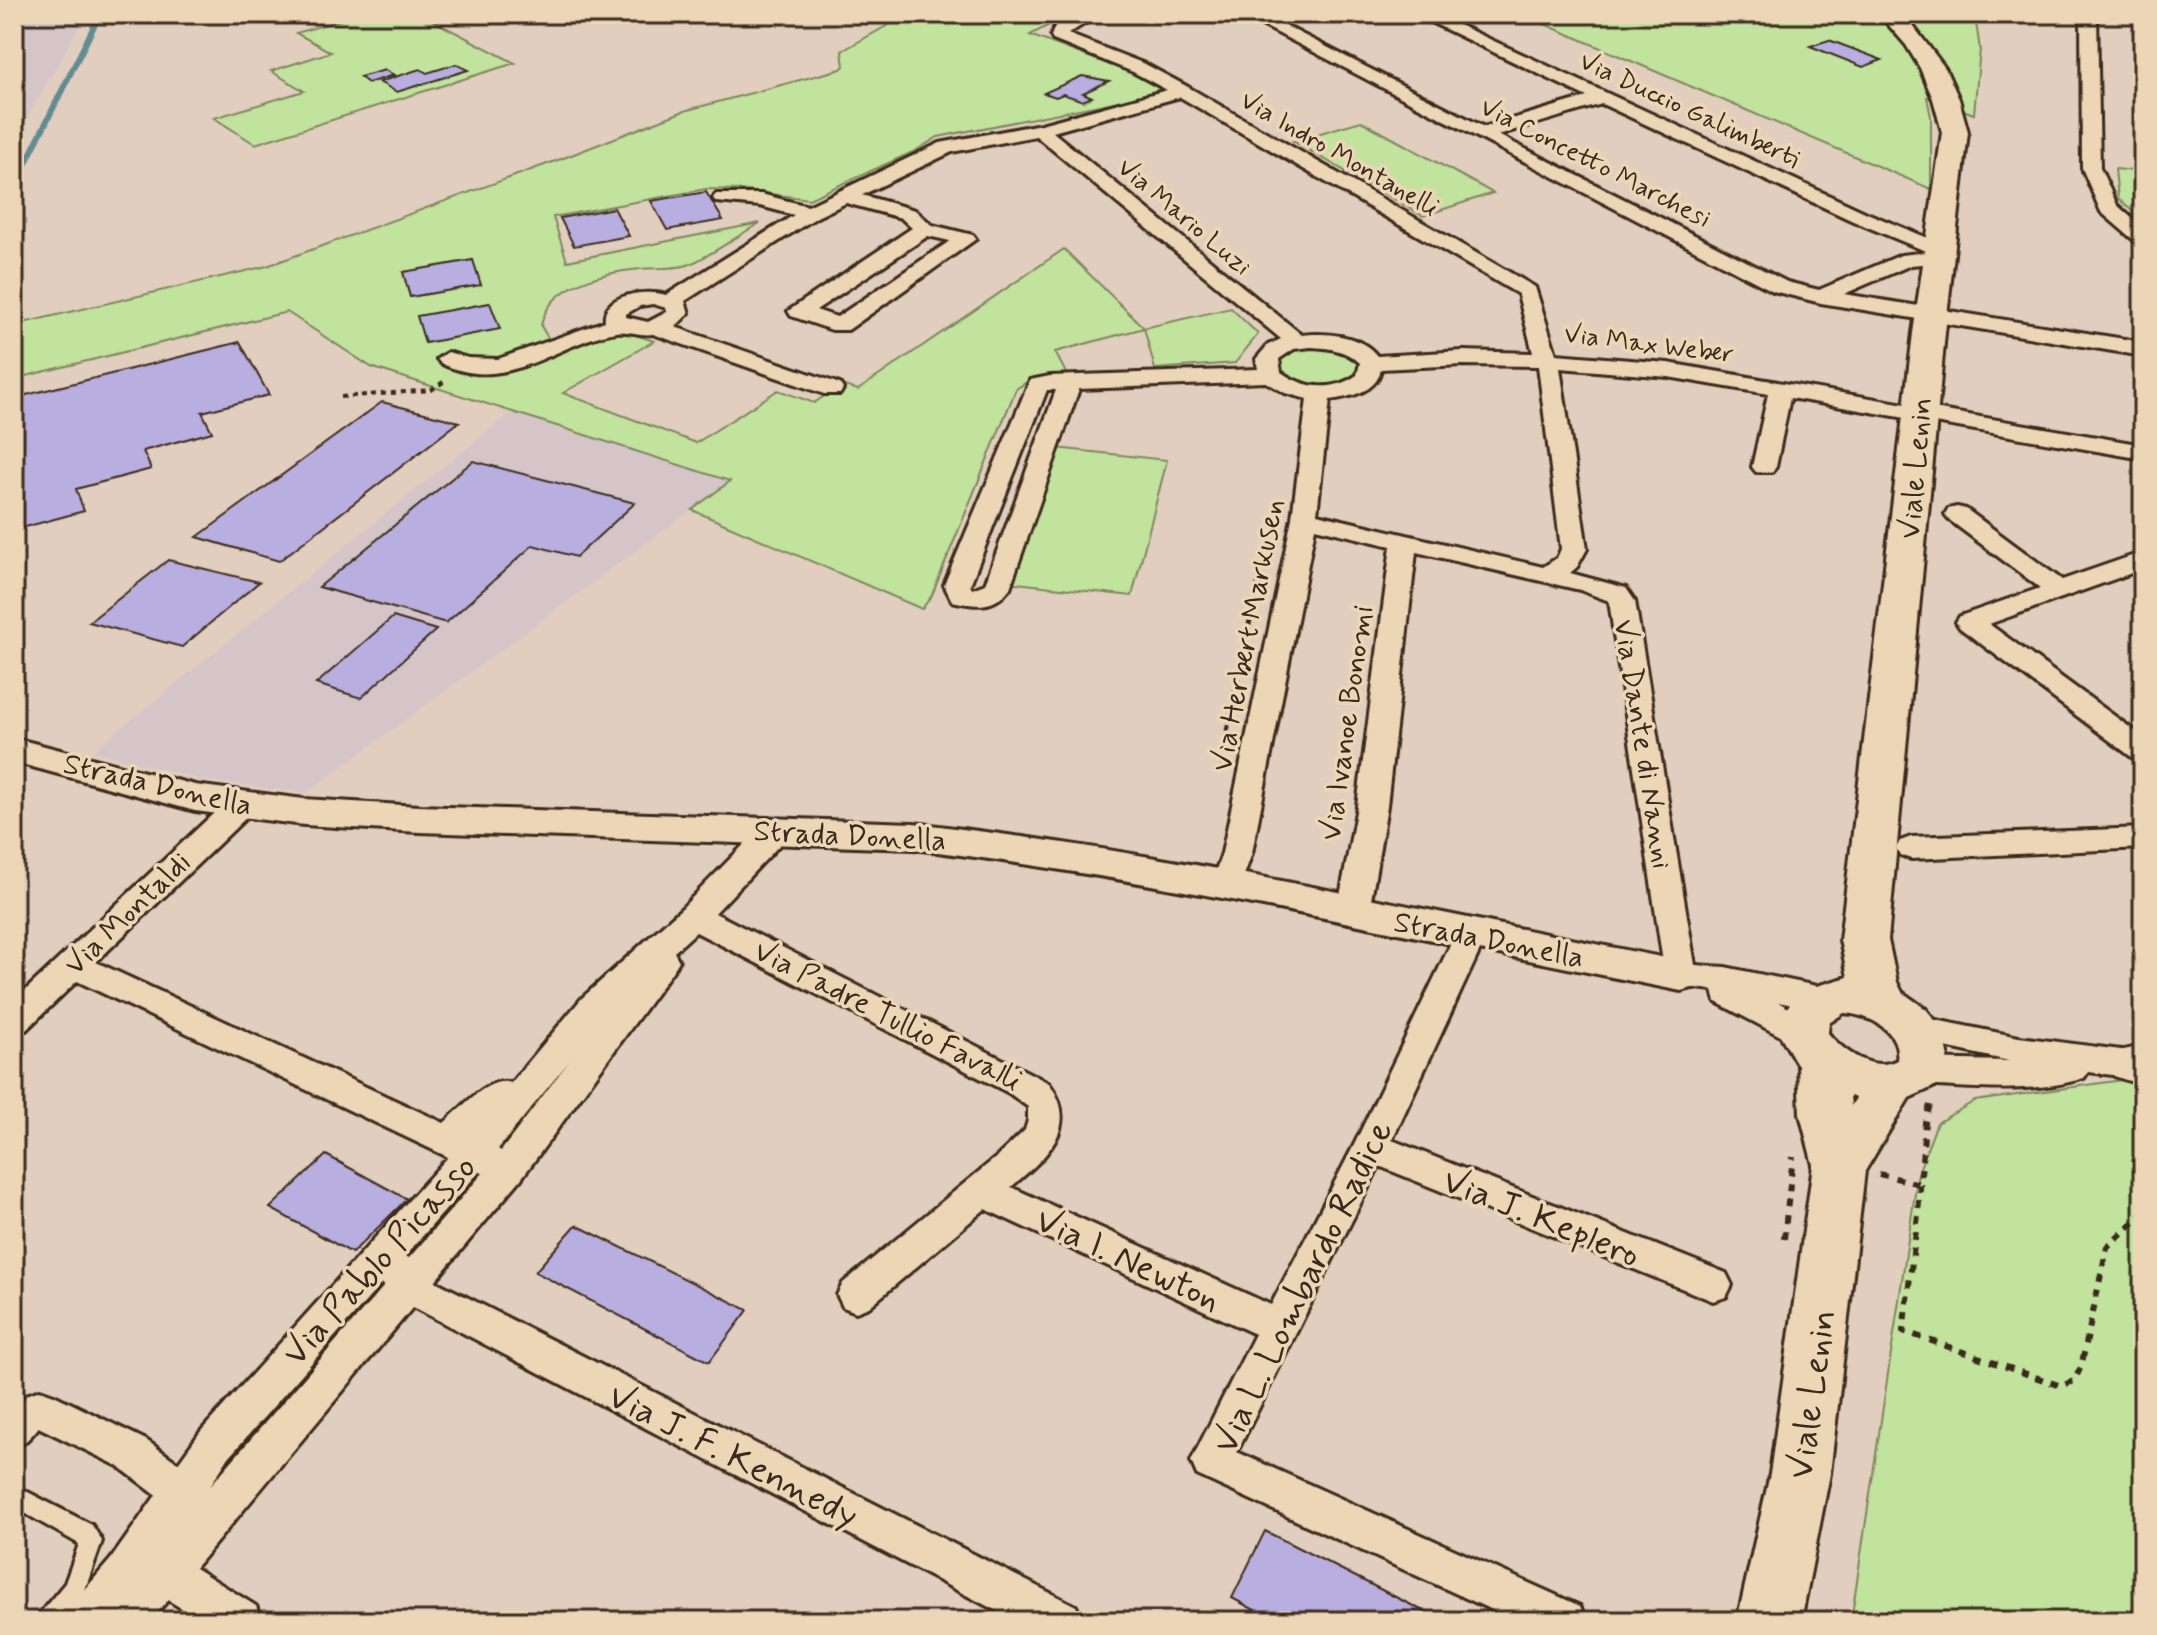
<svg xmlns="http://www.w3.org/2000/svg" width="2157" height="1635" viewBox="0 0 2157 1635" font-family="Mynerve,sans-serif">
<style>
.built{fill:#d5c5c8}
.green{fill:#c1e39d;stroke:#7e865e;stroke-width:2}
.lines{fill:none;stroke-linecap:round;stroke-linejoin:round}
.stream{stroke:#648c92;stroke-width:6}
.building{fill:#b8afe0;stroke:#3b2a1e;stroke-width:2}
.service-casing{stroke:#3b2a1e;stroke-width:6}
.minor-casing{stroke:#3b2a1e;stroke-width:6}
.tertiary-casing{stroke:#3b2a1e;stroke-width:6}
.secondary-casing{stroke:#3b2a1e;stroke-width:6}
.path-far2{stroke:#3b2a1e;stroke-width:4;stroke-dasharray:5 5;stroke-linecap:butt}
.path-far1{stroke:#3b2a1e;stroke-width:5;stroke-dasharray:6 6;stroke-linecap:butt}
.path{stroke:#3b2a1e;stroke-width:6;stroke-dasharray:8 8;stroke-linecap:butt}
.service{fill:#ecd6b5;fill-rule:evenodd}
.minor{fill:#ecd6b5;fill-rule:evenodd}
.tertiary{fill:#ecd6b5;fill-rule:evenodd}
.secondary{fill:#ecd6b5;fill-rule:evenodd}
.labels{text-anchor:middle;stroke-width:7;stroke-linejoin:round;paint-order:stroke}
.far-street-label{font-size:26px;fill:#3b2a1e;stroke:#ecd6b5}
.street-label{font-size:30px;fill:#3b2a1e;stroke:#ecd6b5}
.near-street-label{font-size:36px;fill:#3b2a1e;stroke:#ecd6b5}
</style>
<rect width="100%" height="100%" fill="#e2cebe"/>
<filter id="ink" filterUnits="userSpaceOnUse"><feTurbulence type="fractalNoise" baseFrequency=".0125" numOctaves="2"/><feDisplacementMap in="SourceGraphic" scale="16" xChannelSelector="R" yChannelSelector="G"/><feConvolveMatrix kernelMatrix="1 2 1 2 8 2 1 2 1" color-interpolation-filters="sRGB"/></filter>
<g filter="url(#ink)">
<path class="built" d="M14,14H86L14,142Z
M510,413L731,481L306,793L201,780L93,751Z"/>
<path class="green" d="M361,14H420L515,63L255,144L214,118L304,91L271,71L331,52L296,33Z
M908,14H1070L1030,35L1132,73L1165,92L938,137L915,151L809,199L739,190L706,189L553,217L567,261L760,223C737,236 714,254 690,264C677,270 656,267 641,269C605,272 548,284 541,326L551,343L601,324L654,341L563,393L696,443L778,390L814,403L841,385L858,390L1064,249L1144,328L1231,308L1258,334L1235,363L1155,369L1144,328L1055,352L1067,375L1030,380L1016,389L932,595L922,609L692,510L730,481L371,367L287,312L14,379V325L267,266L561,159L684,111L841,69L844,66L842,51Z
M1521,14H1962L1976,23L1980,49L1974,114L1927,97L1931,117V189Z
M1361,121L1493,193L1423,216L1293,141Z
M2115,169L2143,172V221L2118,198Z
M1337,345L1364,363L1358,378C1326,390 1304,391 1276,368L1278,354L1286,349Z
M1056,448L1167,460L1132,596L1007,582Z
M2143,1077V1621H1851L1918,1173L1937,1123L1975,1101Z"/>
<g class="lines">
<path class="stream" d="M14,187L100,14"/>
</g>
<path class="building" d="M1829,40L1882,60L1863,67L1810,46Z
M456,64L468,70L397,92L379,82L420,69L427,73Z
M385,70L394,75L368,83L360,77Z
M1082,76L1109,81L1083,93L1092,97L1083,101L1063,94L1056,97L1044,93Z
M706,192L723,220L667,230L651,201Z
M614,208L629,236L574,246L560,218Z
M473,260L481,285L410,297L403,272Z
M490,303L500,329L425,343L417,316Z
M240,342L269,395L202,412L212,432L143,451L151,469L76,489L84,511L14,530V398Z
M382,402L459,422L279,561L197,537Z
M473,461L635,503L576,557L533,545L446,623L319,587Z
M168,560L259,582L182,647L89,622Z
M393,617L436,630L361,698L316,684Z
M326,1155L407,1199L352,1253L270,1208Z
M576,1225L748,1310L709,1362L535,1272Z
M1265,1531L1443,1621H1275L1232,1598Z"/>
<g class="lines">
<defs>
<path id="service" d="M40,1398L48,1401L51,1408C44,1422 28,1443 14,1449V1423L32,1401Z
M14,1485L92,1525L102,1541L82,1598L63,1621H36L40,1613L65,1583L79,1544L14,1507Z"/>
<path id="minor" d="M1080,14H1100L1068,34L1145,64L1188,87L1535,287L1556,354L1668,363L2143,445V459L1790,398L1776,467L1772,472H1756L1752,467L1768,394L1668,377L1560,368L1587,549L1577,567L1570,573L1626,588L1635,601L1695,965L1725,967L1836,990L1841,999L1836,1008L1824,1011L1778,1002L1816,1024L1821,1033L1816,1042L1804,1046L1792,1042L1716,1002L1713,990L1669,985L1665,976L1609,601L1580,590L1416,552L1387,806L1369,912L1364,920L1353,923L1342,920L1337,912L1357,806L1391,546L1315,528L1252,853L1237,895L1226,898L1215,895L1210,887L1222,853L1292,518L1307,399L1285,393L1266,382L1079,389L1010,588C994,610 975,606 952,601L944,585L1030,380L1050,376L1258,369L1256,359L1268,345L1281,339L1036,136L952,152L862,195L915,210L932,225L973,235L976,239L848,330H832L791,316L788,311L912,228L901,218L846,203L817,217L685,301L689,313L675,327L840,384L843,389L840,394H824L653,334C640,336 628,330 616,332C563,341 516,386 459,370C450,367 442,366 437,359L448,352L468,358L498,359L605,321C601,294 646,289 666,295L794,215L760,206L716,202L713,198L716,194H761L808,206L940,143L1041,124L1167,90L1133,72L1053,40L1051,36L1055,26ZM1180,97L1518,294L1533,353L1463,351L1377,356C1362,335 1325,332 1302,335L1053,132ZM928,236L950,241L837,317L816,310ZM653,304L666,308L667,312L648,322L626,317V314L640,306ZM1311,347C1330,348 1346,350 1360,363L1357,375C1333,392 1305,389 1281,372L1279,359L1294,349ZM1463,365L1538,366L1561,549L1557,558L1543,567L1317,514L1330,400C1350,397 1377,392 1381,369ZM1047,390H1056L985,584L972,589L970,585Z
M1241,14H1262L1484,127L1587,97L1414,14H1435L1867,213L1945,245L1948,249L1944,254L1947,258L1944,262L1911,265L1844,294L2143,342V356L1821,303L1773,291ZM1602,104L1853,221L1928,252L1901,255L1819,290L1787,282L1498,135Z
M2081,14H2097L2100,168L2117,205L2143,228V244L2136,242L2101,212L2082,168Z
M1957,507L1966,509L2062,580L2143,552V569L1989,624L2143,737V760L2133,758L1960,628L1956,622L1960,616L2040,588L1948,519L1945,514L1948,509Z
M241,795L252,798L256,805L252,812L96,962L444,1123C461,1109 488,1075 511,1083L582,998L682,908L765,823L776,820L787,823L791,830L787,837L715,913L1049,1083C1082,1128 1044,1159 1011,1187L1271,1305L1354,1145L1455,935L1460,927L1471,923L1482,927L1487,935L1392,1140L1726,1273L1732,1285L1726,1297L1713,1301L1379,1166L1237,1452L1580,1606L1587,1621H1516L1197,1475L1191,1461L1255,1334L985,1209L869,1307L856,1312L843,1307L837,1295L843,1283L999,1155L1025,1130L1028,1120V1107L1009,1093L696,932L674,952L679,961L674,969L521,1179L435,1281L1076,1606L1083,1621H1016L413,1307L195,1568L256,1606L263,1621H202L168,1600L150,1621H64L71,1606L111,1559L156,1495L118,1466L26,1421L20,1408L26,1395L40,1390L54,1395L146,1440L178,1463L201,1431L448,1157L77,981L26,1030L14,1034V1001L230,798ZM570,1060L501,1151L498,1149ZM479,1172L483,1173L409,1258L405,1256ZM382,1283L384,1286L210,1486L229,1457Z
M2143,828V848L1911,859L1900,855L1896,848L1900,841L1911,837Z
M1916,1016L2019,1037L2129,1051L2141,1055L2143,1070L2129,1077L2088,1072L2084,1078C2032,1095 1970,1087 1916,1085L1904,1081L1899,1072L1904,1063L1916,1059L2009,1061L1904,1038L1899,1029L1904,1020Z"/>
<path id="tertiary" d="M14,738L195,785L304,799L419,806L913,823C1171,852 1426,911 1681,961L1696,965L1702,976L1696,987L1681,991C1427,941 1170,880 913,849L419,832L304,825L195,811L14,762Z
M2143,1046V1080L2129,1081L2114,1076L2107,1064L2114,1052Z"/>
<path id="secondary" d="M1879,14H1904L1945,68L1959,99L1968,132L1945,333L1888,940L1897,982L1902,992L1926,1009L1934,1019L1946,1043L1948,1054L1946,1065L1933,1087L1909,1098L1865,1171L1830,1474L1801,1621H1737L1770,1474L1813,1165L1800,1114L1798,1066L1779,1033L1780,1018L1799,991L1848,977L1840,940L1913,333L1942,132L1933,99L1920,68L1906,45ZM1844,1013C1870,1015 1901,1030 1897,1060C1873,1073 1843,1051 1828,1033L1829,1023ZM1850,1096L1856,1098L1851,1106Z"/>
</defs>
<use href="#service" class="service-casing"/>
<use href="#minor" class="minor-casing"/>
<use href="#tertiary" class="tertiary-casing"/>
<use href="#secondary" class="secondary-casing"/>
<path class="path-far2" d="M341,397L431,390L445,381
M1251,617L1261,567L1266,563"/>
<path class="path-far1" d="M1223,766L1221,760L1251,615"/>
<path class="path" d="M1930,1105L1925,1122L1918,1215L1903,1331L2061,1386L2074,1381L2081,1367L2107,1247L2143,1214
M1879,1174L1920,1184
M1784,1239L1793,1157"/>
<use href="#service" class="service"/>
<use href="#minor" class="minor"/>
<use href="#tertiary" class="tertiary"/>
<use href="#secondary" class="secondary"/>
</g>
</g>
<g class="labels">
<g class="far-street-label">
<text transform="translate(1690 109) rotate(25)" y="9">Via Duccio Galimberti</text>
<text transform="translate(1340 153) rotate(30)" y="9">Via Indro Montanelli</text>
<text transform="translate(1596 162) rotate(27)" y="9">Via Concetto Marchesi</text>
<text transform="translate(1185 216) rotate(40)" y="9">Via Mario Luzi</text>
<text transform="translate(1649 343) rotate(7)" y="9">Via Max Weber</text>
</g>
<g class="street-label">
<text transform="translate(1915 468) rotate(-85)" y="10">Viale Lenin</text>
<text transform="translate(1247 635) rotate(-79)" y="10">Via Herbert Markusen</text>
<text transform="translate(1346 723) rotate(-82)" y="10">Via Ivanoe Bonomi</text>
<text transform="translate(1644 744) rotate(81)" y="10">Via Dante di Nanni</text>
<text transform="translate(158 784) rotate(13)" y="10">Strada Donella</text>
<text transform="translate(850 835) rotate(3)" y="10">Strada Donella</text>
<text transform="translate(127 913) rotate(-44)" y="10">Via Montaldi</text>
<text transform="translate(1489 939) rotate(11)" y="10">Strada Donella</text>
<text transform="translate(888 1015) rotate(27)" y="10">Via Padre Tullio Favalli</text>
</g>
<g class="near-street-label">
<text transform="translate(1542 1216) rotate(22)" y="13">Via J. Keplero</text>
<text transform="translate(1129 1258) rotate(25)" y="13">Via I. Newton</text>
<text transform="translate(378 1259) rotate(-48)" y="13">Via Pablo Picasso</text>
<text transform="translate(1301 1286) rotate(-64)" y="13">Via L. Lombardo Radice</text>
<text transform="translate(1810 1394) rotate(-82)" y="13">Viale Lenin</text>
<text transform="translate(734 1454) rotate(27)" y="13">Via J. F. Kennedy</text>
</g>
</g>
<rect width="2157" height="1635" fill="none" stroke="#ecd6b5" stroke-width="48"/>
<rect x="24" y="24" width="2109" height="1587" fill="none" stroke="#3b2a1e" stroke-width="3" filter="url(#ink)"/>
</svg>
